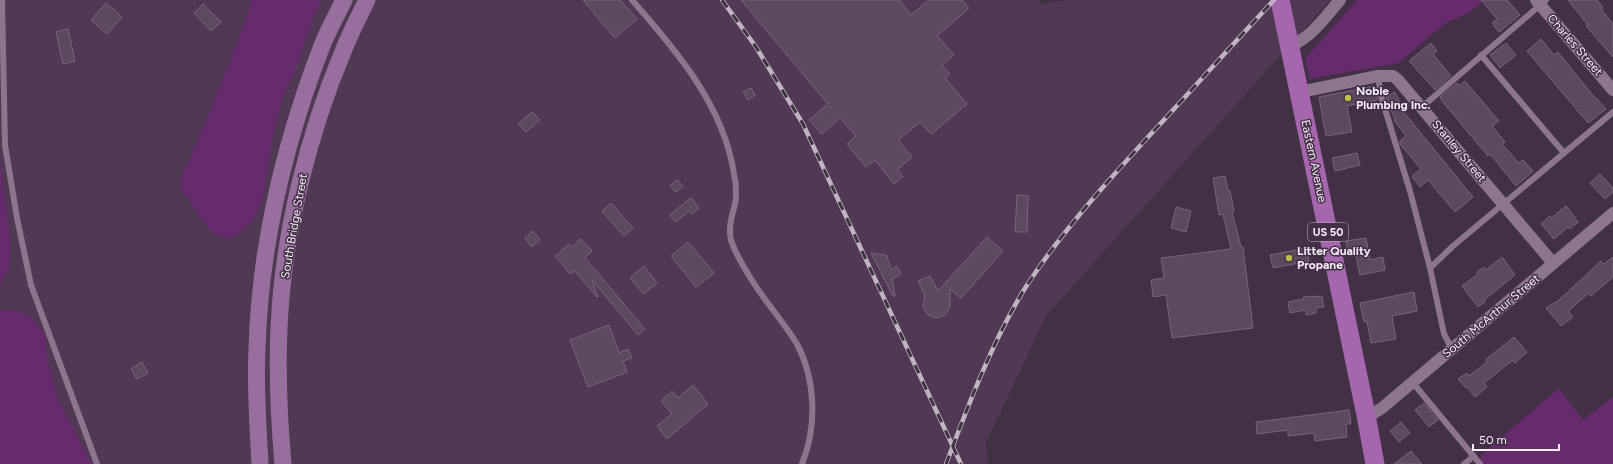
<svg xmlns="http://www.w3.org/2000/svg" width="1613" height="464" viewBox="0 0 1613 464" font-family="Figtree,sans-serif">
<style>
.built{fill:#503a53}
.green{fill:#652b6d}
.building{fill:#5c495f;stroke:#78647b}
.lines{fill:none;stroke-linecap:round;stroke-linejoin:round}
.lane{stroke:#8b768e;stroke-width:6}
.street{stroke:#8b768e;stroke-width:12}
.secondary{stroke:#986e9e;stroke-width:17}
.primary{stroke:#a566ae;stroke-width:19}
.rail-casing{stroke:#c1b3c3;stroke-width:4.5}
.rail{stroke:#423045;stroke-width:3;stroke-dasharray:9;stroke-linecap:butt}
.poi-dot{fill:#b9c046;stroke:#423045;stroke-width:1.5}
.labels{text-anchor:middle;stroke-width:3;stroke-linejoin:round;paint-order:stroke}
.shield{fill:#423045;stroke:#c1b4c4;stroke-width:1}
.shield-label{font-size:11px;font-weight:bold;fill:#f8ecfa}
.street-label{font-size:12px;fill:#f8ecfa;stroke:#423045}
.poi-label{font-size:12px;font-weight:bold;fill:#f8ecfa;stroke:#423045;text-anchor:start}
</style>
<rect width="100%" height="100%" fill="#423045"/>
<path class="built" d="M0,0H1041L1039,4L1069,0H1330L1046,316L986,443L988,464H0Z"/>
<path class="green" d="M251,0H321C311,23 304,46 296,69C294,75 291,80 288,85C281,102 277,120 273,138C267,163 268,188 258,212C255,219 248,226 242,231C216,252 204,221 191,203C186,195 178,190 180,179C199,139 215,99 231,58C238,38 247,20 251,0Z
M1357,0H1484L1469,13L1444,24L1399,63L1310,79L1305,59Z
M0,159L10,236V266L0,286Z
M9,309L31,316L45,335L46,352L58,399L92,464H0V310Z
M1559,388L1583,420L1613,397V464H1480L1481,455Z"/>
<path class="building" d="M583,0H620L637,19L615,38Z
M741,0H899L911,15L929,0H962L969,8L937,36L954,55L942,65L950,74L945,78L967,104L931,134L920,122L898,140L912,157L897,170L903,177L894,184L875,160L866,167L847,144L856,136L840,118L822,134L809,120L828,104Z
M1481,0H1507L1520,15L1499,32L1492,23L1497,19Z
M1568,0H1597L1603,8L1601,9L1613,24V57L1586,26L1588,25Z
M106,3L122,17L107,34L91,20Z
M203,4L221,22L211,31L194,13Z
M68,29L75,61L63,64L56,32Z
M1541,39L1554,55L1558,52L1595,98H1596L1606,109L1588,123L1527,51Z
M1431,43L1437,51L1433,54L1451,76L1435,90L1409,61Z
M1506,43L1516,55L1500,68L1490,55Z
M1465,81L1499,121L1492,126L1505,142L1502,144L1519,163L1523,160L1533,171L1516,186L1490,154L1488,156L1442,101L1440,97L1457,83L1459,86Z
M1374,86L1377,100L1347,106L1352,132L1326,136L1319,97Z
M751,88L755,95L748,100L743,92Z
M1384,88L1390,95L1395,92L1400,103L1397,104L1473,197L1455,212L1428,180L1420,187L1412,176L1421,169L1400,144V141L1406,136L1394,120L1395,119L1388,104Z
M532,112L540,120L526,132L518,124Z
M1357,153L1360,165L1335,171L1332,158Z
M1600,174L1613,188V192L1605,199L1590,183Z
M1225,176L1228,191H1230L1234,211L1232,212L1241,247H1243L1253,328L1172,338L1166,295L1153,297L1151,280L1164,278L1161,258L1231,249L1223,214L1219,215L1213,178Z
M677,180L683,186L676,192L670,186Z
M1017,195L1028,196L1027,232H1015Z
M691,198L699,208L692,214L689,211L676,222L670,215Z
M611,203L633,228L624,236L602,211Z
M1566,206L1578,222L1570,229L1568,227L1554,239L1541,224L1550,216L1551,218Z
M1176,207L1191,211L1186,232L1171,228Z
M533,231L540,240L532,247L525,238Z
M987,237L1003,251L961,298L950,289V307L945,315L936,318L928,315L923,307L925,296L918,281L930,276L938,291Z
M1366,238L1370,260L1383,257L1385,270L1360,275L1355,252L1348,253L1346,241Z
M581,239L592,251L585,258L645,329L638,335L592,280L598,297H597L575,271L570,274L555,256L569,244L571,247Z
M688,242L714,273L696,287L671,256Z
M1306,248L1309,261L1273,268L1270,255Z
M871,253L885,255L887,256L891,270L897,266L901,274L892,279L895,296H893Z
M1502,257L1515,275L1484,300L1485,302L1478,307L1462,286L1478,274L1477,272L1484,267L1486,270Z
M1613,257V277L1591,296L1589,293L1568,311L1573,317L1561,326L1546,308L1559,300L1601,261L1604,264Z
M644,266L657,283L644,294L630,278Z
M1414,292L1417,311L1392,316L1396,339L1371,343L1367,321L1364,322L1360,303Z
M1314,296V297L1322,296L1324,307L1316,308V313L1306,315V310L1290,313L1288,302L1304,299L1303,297Z
M609,325L619,353L628,349L632,358L623,361L627,372L588,387L570,340Z
M1514,337L1527,352L1515,363L1513,360L1484,383L1487,387L1475,397L1467,387L1466,388L1458,379L1467,373L1469,376L1487,362L1486,360L1489,357Z
M142,362L148,373L137,379L131,369Z
M693,385L708,404L667,439L657,426L672,414L661,401L672,391L678,398Z
M1424,403L1438,420L1429,427L1415,410Z
M1349,410L1351,424H1346L1347,437L1315,441L1314,433L1288,436V430L1257,434L1256,422Z
M1401,422L1410,433L1399,442L1390,431Z
M1411,451L1422,464H1394Z"/>
<g class="lines">
<path class="lane" d="M2,0L5,145L17,218L31,285L97,464
M632,0C676,50 724,106 734,174C736,184 737,195 735,204C732,216 728,227 731,240C736,256 746,271 755,285C768,305 785,324 797,344C816,380 817,427 802,464
M1481,55L1564,153
M1378,76L1381,96L1410,191L1430,268L1444,334L1452,349
M1422,107L1546,0
M1430,268L1453,246L1613,112
M1413,383L1480,464
M1464,464L1474,456"/>
<path class="street" d="M1536,0L1613,90
M1290,46C1312,37 1325,17 1340,0
M1300,92L1378,76H1393L1398,80L1553,263
M1366,415L1374,413L1382,408L1613,213"/>
<path class="secondary" d="M260,464C258,426 255,387 257,349C260,244 285,141 323,43C329,29 337,14 344,0
M283,464C279,419 277,373 279,328C283,234 308,135 344,49C351,32 359,16 367,0"/>
<path class="primary" d="M1280,0L1366,415L1375,464"/>
<defs>
<path id="rail" d="M722,0L756,47L803,124L961,464
M946,464C968,406 990,347 1022,293C1057,237 1105,184 1149,136C1191,91 1232,45 1274,0"/>
</defs>
<use href="#rail" class="rail-casing"/>
<use href="#rail" class="rail"/>
</g>
<g class="poi-dot">
<circle cx="1348" cy="98" r="4"/>
<circle cx="1289" cy="258" r="4"/>
</g>
<g class="labels">
<rect class="shield" x="1308" y="223" width="40" height="18" rx="3"/>
<g class="shield-label">
<text x="1328" y="236">US 50</text>
</g>
<g class="street-label">
<text transform="translate(1575 45) rotate(49)" y="4">Charles Street</text>
<text transform="translate(1459 151) rotate(50)" y="4">Stanley Street</text>
<text transform="translate(1314 161) rotate(78)" y="4">Eastern Avenue</text>
<text transform="translate(294 226) rotate(-80)" y="4">South Bridge Street</text>
<text transform="translate(1491 316) rotate(-40)" y="4">South McArthur Street</text>
</g>
<g class="poi-label">
<text x="1356" y="95">Noble<tspan x="1356" dy="14">Plumbing Inc.</tspan></text>
<text x="1297" y="255">Litter Quality<tspan x="1297" dy="14">Propane</tspan></text>
</g>
</g>
<path d="M1473 444v6h86v-6" fill="none" stroke="#f8ecfa" stroke-width="2"/>
<text x="1479" y="444" font-size="12" fill="#f8ecfa" stroke="#423045" stroke-width="3" paint-order="stroke">50 m</text>
</svg>
